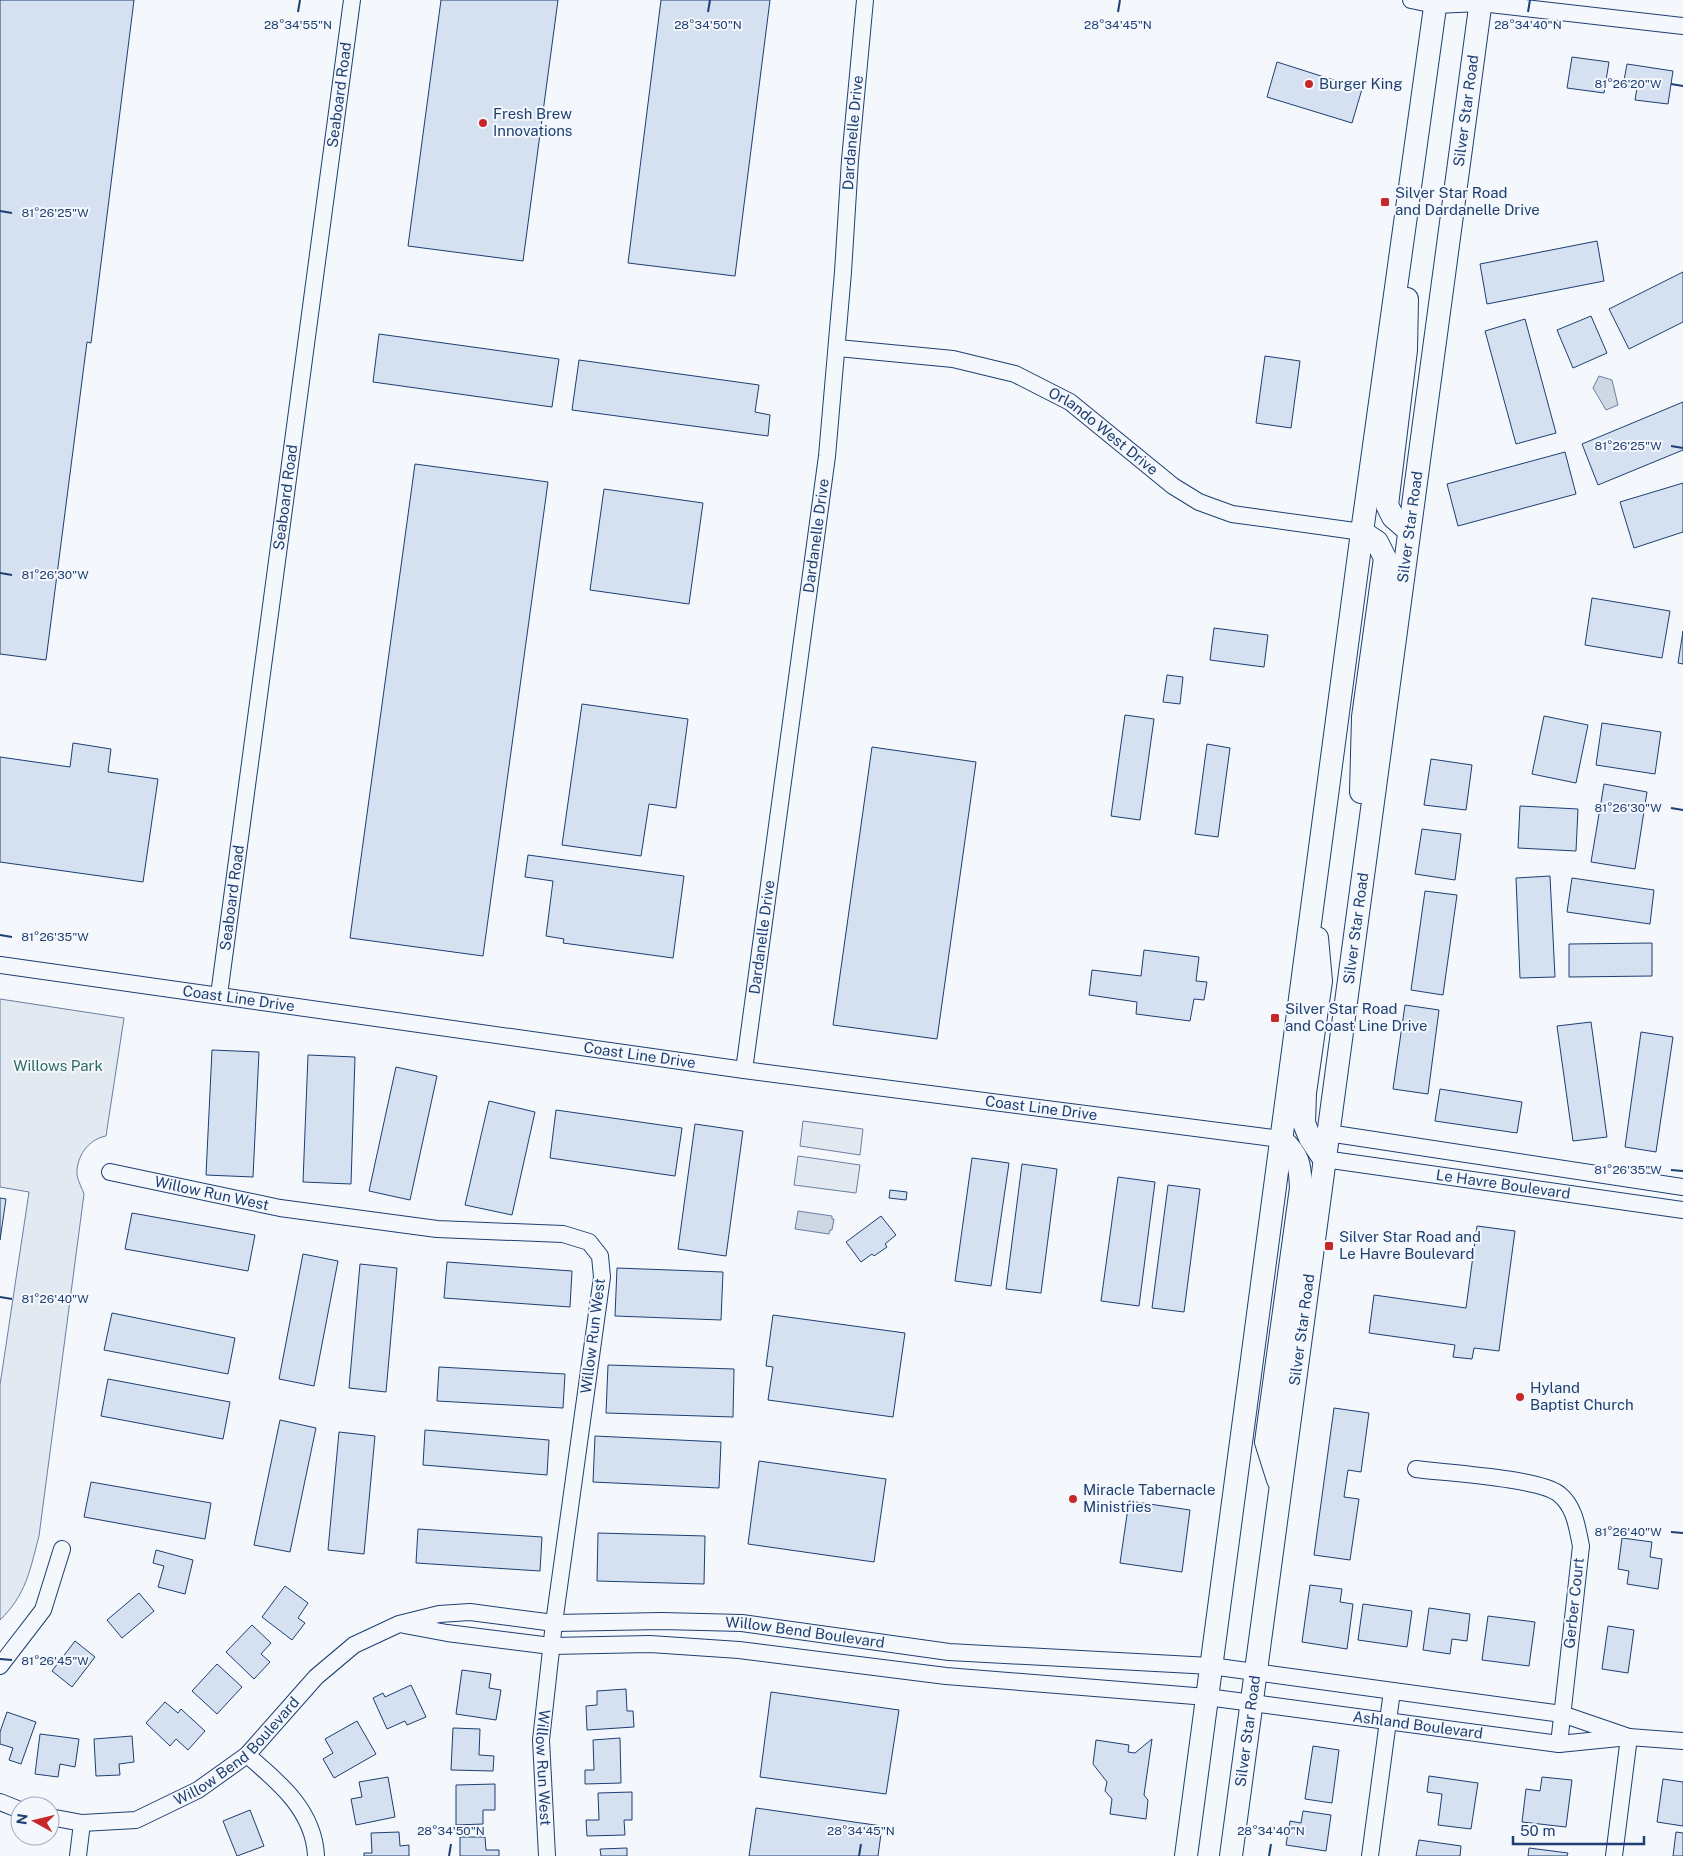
<svg xmlns="http://www.w3.org/2000/svg" width="1683" height="1856" viewBox="0 0 1683 1856" font-family="'Public Sans',sans-serif">
<style>
.green{fill:#e3e9f0;stroke:#687fa3}
.water{fill:#cfd7e4;stroke:#687fa3}
.building{fill:#d5e0f0;stroke:#1d3f73}
.lines{fill:none;stroke-linecap:round;stroke-linejoin:round}
.minor-casing{stroke:#1d3f73;stroke-width:18}
.secondary-casing{stroke:#1d3f73;stroke-width:24}
.minor{stroke:#f4f7fb;stroke-width:16}
.secondary{stroke:#f4f7fb;stroke-width:22}
.ticks{fill:none;stroke:#1d3f73;stroke-width:2}
.poi-dot{fill:#c62828;stroke:#f4f7fb;stroke-width:2}
.labels{text-anchor:middle;stroke-width:4;stroke-linejoin:round;paint-order:stroke}
.poi-label{font-size:15px;fill:#1d3f73;stroke:#f4f7fb;text-anchor:start}
.street-label{font-size:15px;fill:#1d3f73;stroke:#f4f7fb}
.park-label{font-size:15px;fill:#2c6c60;stroke:#f4f7fb}
.ticks-label{font-size:12px;text-anchor:middle;fill:#1d3f73;stroke:#f4f7fb;stroke-width:4;stroke-linejoin:round;paint-order:stroke}
</style>
<rect width="100%" height="100%" fill="#f4f7fb"/>
<path class="green" d="M0,999L124,1018L106,1136C89,1139 76,1156 77,1175C78,1181 82,1188 84,1194L39,1536C30,1570 26,1595 0,1620V1385L29,1192L0,1187Z
M803,1121L863,1129L860,1155L800,1146Z
M798,1156L860,1165L856,1193L794,1185Z"/>
<path class="water" d="M1599,376L1612,380L1618,405L1606,410L1593,388Z
M798,1211L832,1216V1219H834L832,1230H830L829,1234L795,1229Z"/>
<path class="building" d="M0,0H134L91,343L87,342L46,660L0,654Z
M441,0H558L523,261L408,246Z
M661,0H770L735,276L628,263Z
M1572,57L1609,62L1604,93L1567,88Z
M1277,62L1362,89L1352,123L1267,97Z
M1627,64L1673,71L1668,104L1635,100L1637,88L1623,86Z
M1597,241L1604,281L1487,304L1480,264Z
M1683,272V322L1629,349L1609,309Z
M1591,316L1607,353L1573,368L1557,330Z
M1525,319L1556,433L1516,444L1485,331Z
M379,334L559,359L552,407L373,382Z
M1265,356L1300,361L1291,428L1256,423Z
M579,360L759,385L755,412L770,415L768,436L572,410Z
M1683,402V450L1598,485L1582,444Z
M1565,452L1576,494L1458,526L1447,484Z
M415,464L548,482L483,956L350,938Z
M1683,483V532L1634,548L1620,502Z
M604,489L703,503L689,604L590,590Z
M1592,598L1670,611L1662,658L1585,645Z
M1214,628L1268,635L1264,667L1210,660Z
M1683,631V664L1678,663Z
M1167,675L1183,677L1180,704L1163,702Z
M582,704L688,719L676,808L649,804L641,856L562,845Z
M1125,715L1154,719L1140,820L1111,816Z
M1544,716L1588,725L1576,783L1532,774Z
M1602,723L1661,732L1655,774L1596,765Z
M73,743L111,749L108,772L158,779L143,882L0,862V757L70,767Z
M1207,744L1230,748L1218,837L1195,834Z
M872,747L976,762L937,1039L833,1025Z
M1431,759L1472,765L1466,810L1424,805Z
M1604,784L1647,792L1635,869L1591,862Z
M1520,806L1578,809L1576,851L1518,848Z
M1422,829L1461,834L1455,880L1415,874Z
M528,855L684,876L673,958L563,943L564,939L546,936L553,881L525,877Z
M1550,876L1555,977L1520,978L1516,878Z
M1572,878L1654,890L1650,924L1567,912Z
M1425,891L1457,895L1443,995L1411,990Z
M1652,943V976L1569,977V944Z
M1144,950L1199,957L1196,981L1207,982L1204,1000L1194,999L1190,1021L1136,1014L1137,1002L1089,995L1092,970L1141,976Z
M1405,1005L1439,1010L1428,1094L1393,1089Z
M1591,1022L1607,1137L1573,1141L1557,1026Z
M1641,1032L1673,1037L1656,1152L1625,1147Z
M212,1050L259,1052L253,1177L206,1175Z
M308,1055L355,1057L351,1184L303,1182Z
M396,1067L437,1076L410,1200L369,1191Z
M1440,1089L1522,1102L1517,1133L1435,1121Z
M489,1101L535,1112L512,1215L465,1205Z
M556,1110L682,1128L675,1176L550,1158Z
M695,1124L743,1131L726,1256L678,1249Z
M972,1158L1009,1163L991,1286L955,1281Z
M1022,1164L1057,1169L1041,1293L1006,1289Z
M1118,1177L1155,1182L1139,1306L1101,1301Z
M1168,1185L1200,1189L1184,1312L1152,1308Z
M890,1190L907,1192L906,1200L889,1198Z
M0,1198L6,1199L0,1240Z
M132,1213L255,1235L248,1271L125,1249Z
M881,1216L896,1235L885,1244L887,1247L874,1256L872,1254L861,1262L846,1242Z
M1477,1226L1515,1231L1499,1351L1474,1348L1472,1359L1453,1357L1455,1345L1369,1333L1374,1295L1466,1308Z
M303,1254L338,1261L314,1386L279,1379Z
M447,1262L572,1271L570,1307L444,1298Z
M360,1264L397,1268L386,1392L349,1388Z
M617,1268L723,1272L721,1320L615,1316Z
M112,1313L235,1338L228,1374L104,1350Z
M773,1315L905,1333L893,1417L768,1400L773,1367L766,1366Z
M608,1365L734,1369L733,1417L606,1413Z
M439,1367L565,1374L563,1408L437,1401Z
M108,1379L230,1402L223,1439L101,1416Z
M1334,1408L1369,1413L1361,1472L1348,1470L1344,1497L1359,1499L1350,1560L1314,1555Z
M280,1420L316,1428L290,1552L254,1545Z
M425,1430L549,1440L547,1475L423,1465Z
M339,1432L375,1436L364,1554L328,1550Z
M595,1436L721,1442L719,1488L593,1482Z
M759,1461L886,1479L874,1562L748,1544Z
M91,1482L211,1503L205,1539L84,1517Z
M1129,1501L1190,1510L1182,1572L1120,1563Z
M418,1529L542,1537L540,1571L416,1563Z
M598,1533L705,1536L704,1584L597,1581Z
M1622,1538L1652,1542L1650,1557L1662,1559L1658,1589L1627,1584L1629,1571L1618,1569Z
M156,1550L193,1560L185,1594L158,1587L164,1566L153,1563Z
M1310,1585L1342,1589L1340,1602L1353,1604L1347,1649L1302,1642Z
M285,1586L308,1603L298,1618L305,1623L292,1640L262,1617Z
M139,1593L154,1611L122,1638L107,1620Z
M1363,1604L1412,1611L1407,1647L1358,1640Z
M1429,1608L1470,1614L1467,1641L1452,1639L1450,1654L1423,1650Z
M1488,1616L1535,1622L1529,1666L1482,1660Z
M252,1625L271,1643L261,1654L270,1662L254,1679L226,1652Z
M1608,1626L1634,1630L1628,1673L1602,1669Z
M75,1641L95,1657L72,1687L52,1671Z
M217,1664L242,1687L217,1714L192,1691Z
M462,1670L491,1674L489,1688L501,1690L496,1720L456,1714Z
M411,1685L426,1717L407,1725L405,1721L387,1729L373,1698L383,1693L385,1697Z
M626,1689L627,1711H633L634,1727L587,1730L586,1706L597,1705V1691Z
M771,1692L899,1710L886,1794L760,1777Z
M165,1702L178,1713L181,1709L205,1731L188,1750L176,1739L170,1746L146,1723Z
M7,1712L36,1722L21,1764L9,1760L13,1748L0,1744V1732Z
M357,1721L376,1754L334,1778L323,1759L333,1753L325,1739Z
M453,1728L480,1729L479,1755L494,1756L493,1771L451,1770Z
M40,1734L79,1739L75,1767L60,1764L58,1777L35,1774Z
M132,1736L134,1762L119,1764L120,1775L96,1776L94,1739Z
M620,1738L621,1783L585,1784V1770H594L593,1740Z
M1152,1739L1144,1795L1148,1800L1146,1819L1110,1814L1112,1799L1105,1791L1107,1782L1093,1764L1096,1740L1129,1745L1128,1752L1135,1753Z
M1313,1746L1339,1750L1332,1803L1305,1799Z
M1429,1776L1478,1783L1471,1829L1438,1825L1442,1794L1427,1792Z
M388,1777L395,1817L356,1825L351,1799L362,1797L359,1782Z
M1542,1777L1572,1780L1566,1827L1522,1822L1526,1789L1540,1791Z
M1663,1779L1683,1782V1826L1657,1822Z
M495,1784V1810H483V1824L456,1825V1785Z
M632,1792V1820H624L625,1835L587,1836L586,1820H599L598,1793Z
M756,1808L882,1826L878,1856H749Z
M250,1810L264,1846L237,1856L223,1821Z
M1303,1811L1331,1815L1326,1851L1286,1845L1290,1821L1301,1823Z
M399,1832L400,1846L409,1845V1856H364V1853H372L371,1833Z
M1676,1832L1683,1833V1856H1673Z
M460,1837H485L486,1850H499V1856H460Z
M1419,1840L1461,1846L1460,1856H1416Z
M627,1848V1856H601L600,1849Z
M1529,1848L1568,1853L1567,1856H1528Z"/>
<g class="lines">
<defs>
<g id="minor">
<path d="M1411,0L1435,5L1481,3L1683,26"/>
<path id="s1" d="M838,348L953,359L1015,374L1070,402L1173,486L1199,502L1232,514L1362,532"/>
<path id="s2" d="M0,965L744,1070L1281,1139"/>
<path id="s3" d="M219,995L352,0"/>
<path id="s4" d="M744,1070L827,456L843,272L850,160L865,0"/>
<path d="M1328,1133L1683,1187"/>
<path id="s5" d="M1324,1159L1683,1210"/>
<path id="s6" d="M110,1172L280,1208L437,1229L563,1234L589,1242L600,1256L602,1277L554,1623L541,1740L547,1856"/>
<path d="M1416,1469C1446,1473 1538,1478 1559,1494C1575,1507 1577,1527 1581,1546L1559,1744"/>
<path id="s7" d="M404,1625L447,1633L551,1646L650,1644L739,1650L946,1676L1207,1697L1559,1744L1629,1737L1683,1741"/>
<path d="M0,1666L43,1610L62,1549"/>
<path d="M247,1755C279,1782 314,1811 316,1856"/>
<path d="M0,1802L20,1810"/>
<path id="s8" d="M50,1817L82,1823L136,1820L198,1790L247,1755L316,1677L354,1645L399,1624L439,1614L470,1612L554,1623L662,1621L742,1623L949,1652L1211,1666L1562,1714L1629,1737"/>
<path d="M78,1856L82,1823"/>
<path d="M1370,1856L1392,1691"/>
<path d="M1614,1856L1629,1737"/>
</g>
<g id="secondary">
<path d="M1407,299L1406,350L1387,505L1393,517L1409,531"/>
<path d="M1361,792L1363,717L1385,558L1377,542L1362,532"/>
<path d="M1317,938L1321,981L1305,1093L1304,1123L1310,1138L1324,1159"/>
<path d="M1278,1480L1266,1442L1301,1188C1300,1164 1299,1156 1281,1139"/>
<path d="M1186,1856L1362,532L1436,0"/>
<path id="s9" d="M1231,1856L1481,0"/>
</g>
</defs>
<use href="#minor" class="minor-casing"/>
<use href="#secondary" class="secondary-casing"/>
<use href="#minor" class="minor"/>
<use href="#secondary" class="secondary"/>
</g>
<path class="ticks" d="M298,12L300,0M708,12L710,0M1118,12L1120,0M1528,12L1530,0M1671,84L1683,86M0,211L12,213M1671,446L1683,448M0,573L12,575M1671,808L1683,810M0,935L12,937M1671,1170L1683,1171M0,1297L12,1299M1671,1532L1683,1533M0,1659L12,1660M449,1856L451,1844M859,1856L861,1844M1269,1856L1271,1844"/>
<g class="poi-dot">
<circle cx="1309" cy="84" r="5"/>
<circle cx="483" cy="123" r="5"/>
<rect x="1380" y="197" width="10" height="10" rx="2.5"/>
<rect x="1270" y="1013" width="10" height="10" rx="2.5"/>
<rect x="1324" y="1241" width="10" height="10" rx="2.5"/>
<circle cx="1520" cy="1397" r="5"/>
<circle cx="1073" cy="1499" r="5"/>
</g>
<g class="labels">
<g class="poi-label">
<text x="1319" y="89">Burger King</text>
<text x="493" y="119">Fresh Brew<tspan x="493" dy="17">Innovations</tspan></text>
<text x="1395" y="198">Silver Star Road<tspan x="1395" dy="17">and Dardanelle Drive</tspan></text>
<text x="1285" y="1014">Silver Star Road<tspan x="1285" dy="17">and Coast Line Drive</tspan></text>
<text x="1339" y="1242">Silver Star Road and<tspan x="1339" dy="17">Le Havre Boulevard</tspan></text>
<text x="1530" y="1393">Hyland<tspan x="1530" dy="17">Baptist Church</tspan></text>
<text x="1083" y="1495">Miracle Tabernacle<tspan x="1083" dy="17">Ministries</tspan></text>
</g>
<g class="street-label">
<text dy="5" stroke="none"><textPath href="#s3" startOffset="908">Seaboard Road</textPath></text>
<text dy="5" stroke="none"><textPath href="#s9" startOffset="1761">Silver Star Road</textPath></text>
<text dy="5" stroke="none"><textPath href="#s4" startOffset="944">Dardanelle Drive</textPath></text>
<text dy="5" stroke="none"><textPath href="#s1" startOffset="285">Orlando West Drive</textPath></text>
<text dy="5" stroke="none"><textPath href="#s3" startOffset="502">Seaboard Road</textPath></text>
<text dy="5" stroke="none"><textPath href="#s9" startOffset="1341">Silver Star Road</textPath></text>
<text dy="5" stroke="none"><textPath href="#s4" startOffset="539">Dardanelle Drive</textPath></text>
<text dy="5" stroke="none"><textPath href="#s3" startOffset="98">Seaboard Road</textPath></text>
<text dy="5" stroke="none"><textPath href="#s9" startOffset="936">Silver Star Road</textPath></text>
<text dy="5" stroke="none"><textPath href="#s4" startOffset="134">Dardanelle Drive</textPath></text>
<text dy="5" stroke="none"><textPath href="#s2" startOffset="241">Coast Line Drive</textPath></text>
<text dy="5" stroke="none"><textPath href="#s2" startOffset="646">Coast Line Drive</textPath></text>
<text dy="5" stroke="none"><textPath href="#s2" startOffset="1051">Coast Line Drive</textPath></text>
<text dy="5" stroke="none"><textPath href="#s5" startOffset="181">Le Havre Boulevard</textPath></text>
<text dy="5" stroke="none"><textPath href="#s6" startOffset="104">Willow Run West</textPath></text>
<text dy="5" stroke="none"><textPath href="#s9" startOffset="531">Silver Star Road</textPath></text>
<text transform="translate(593 1336) rotate(-83)" y="5">Willow Run West</text>
<text transform="translate(1574 1603) rotate(-84)" y="5">Gerber Court</text>
<text dy="5" stroke="none"><textPath href="#s8" startOffset="828">Willow Bend Boulevard</textPath></text>
<text dy="5" stroke="none"><textPath href="#s7" startOffset="1020">Ashland Boulevard</textPath></text>
<text dy="5" stroke="none"><textPath href="#s9" startOffset="126">Silver Star Road</textPath></text>
<text dy="5" stroke="none"><textPath href="#s8" startOffset="210">Willow Bend Boulevard</textPath></text>
<text dy="5" stroke="none"><textPath href="#s6" startOffset="1019">Willow Run West</textPath></text>
</g>
<g class="park-label">
<text x="58" y="1071">Willows Park</text>
</g>
</g>
<g class="ticks-label">
<text x="298" y="29">28°34'55"N</text>
<text x="708" y="29">28°34'50"N</text>
<text x="1118" y="29">28°34'45"N</text>
<text x="1528" y="29">28°34'40"N</text>
<text x="1628" y="88">81°26'20"W</text>
<text x="55" y="217">81°26'25"W</text>
<text x="1628" y="450">81°26'25"W</text>
<text x="55" y="579">81°26'30"W</text>
<text x="1628" y="812">81°26'30"W</text>
<text x="55" y="941">81°26'35"W</text>
<text x="1628" y="1174">81°26'35"W</text>
<text x="55" y="1303">81°26'40"W</text>
<text x="1628" y="1536">81°26'40"W</text>
<text x="55" y="1665">81°26'45"W</text>
<text x="451" y="1835">28°34'50"N</text>
<text x="861" y="1835">28°34'45"N</text>
<text x="1271" y="1835">28°34'40"N</text>
</g>
<g transform="translate(35 1821) rotate(278)"><circle r="24" fill="#f4f7fb" stroke="#9eadc5"/>
<path d="M0-4L9 19L0 12L-9 19Z" fill="#c62828"/>
<text y="-8" font-size="14" font-weight="bold" text-anchor="middle" fill="#1d3f73">N</text>
</g>
<path d="M1513 1836v8h131v-8" fill="none" stroke="#1d3f73" stroke-width="2.5"/>
<text x="1520" y="1836" font-size="15" fill="#1d3f73" stroke="#f4f7fb" stroke-width="4" paint-order="stroke">50 m</text>
</svg>
